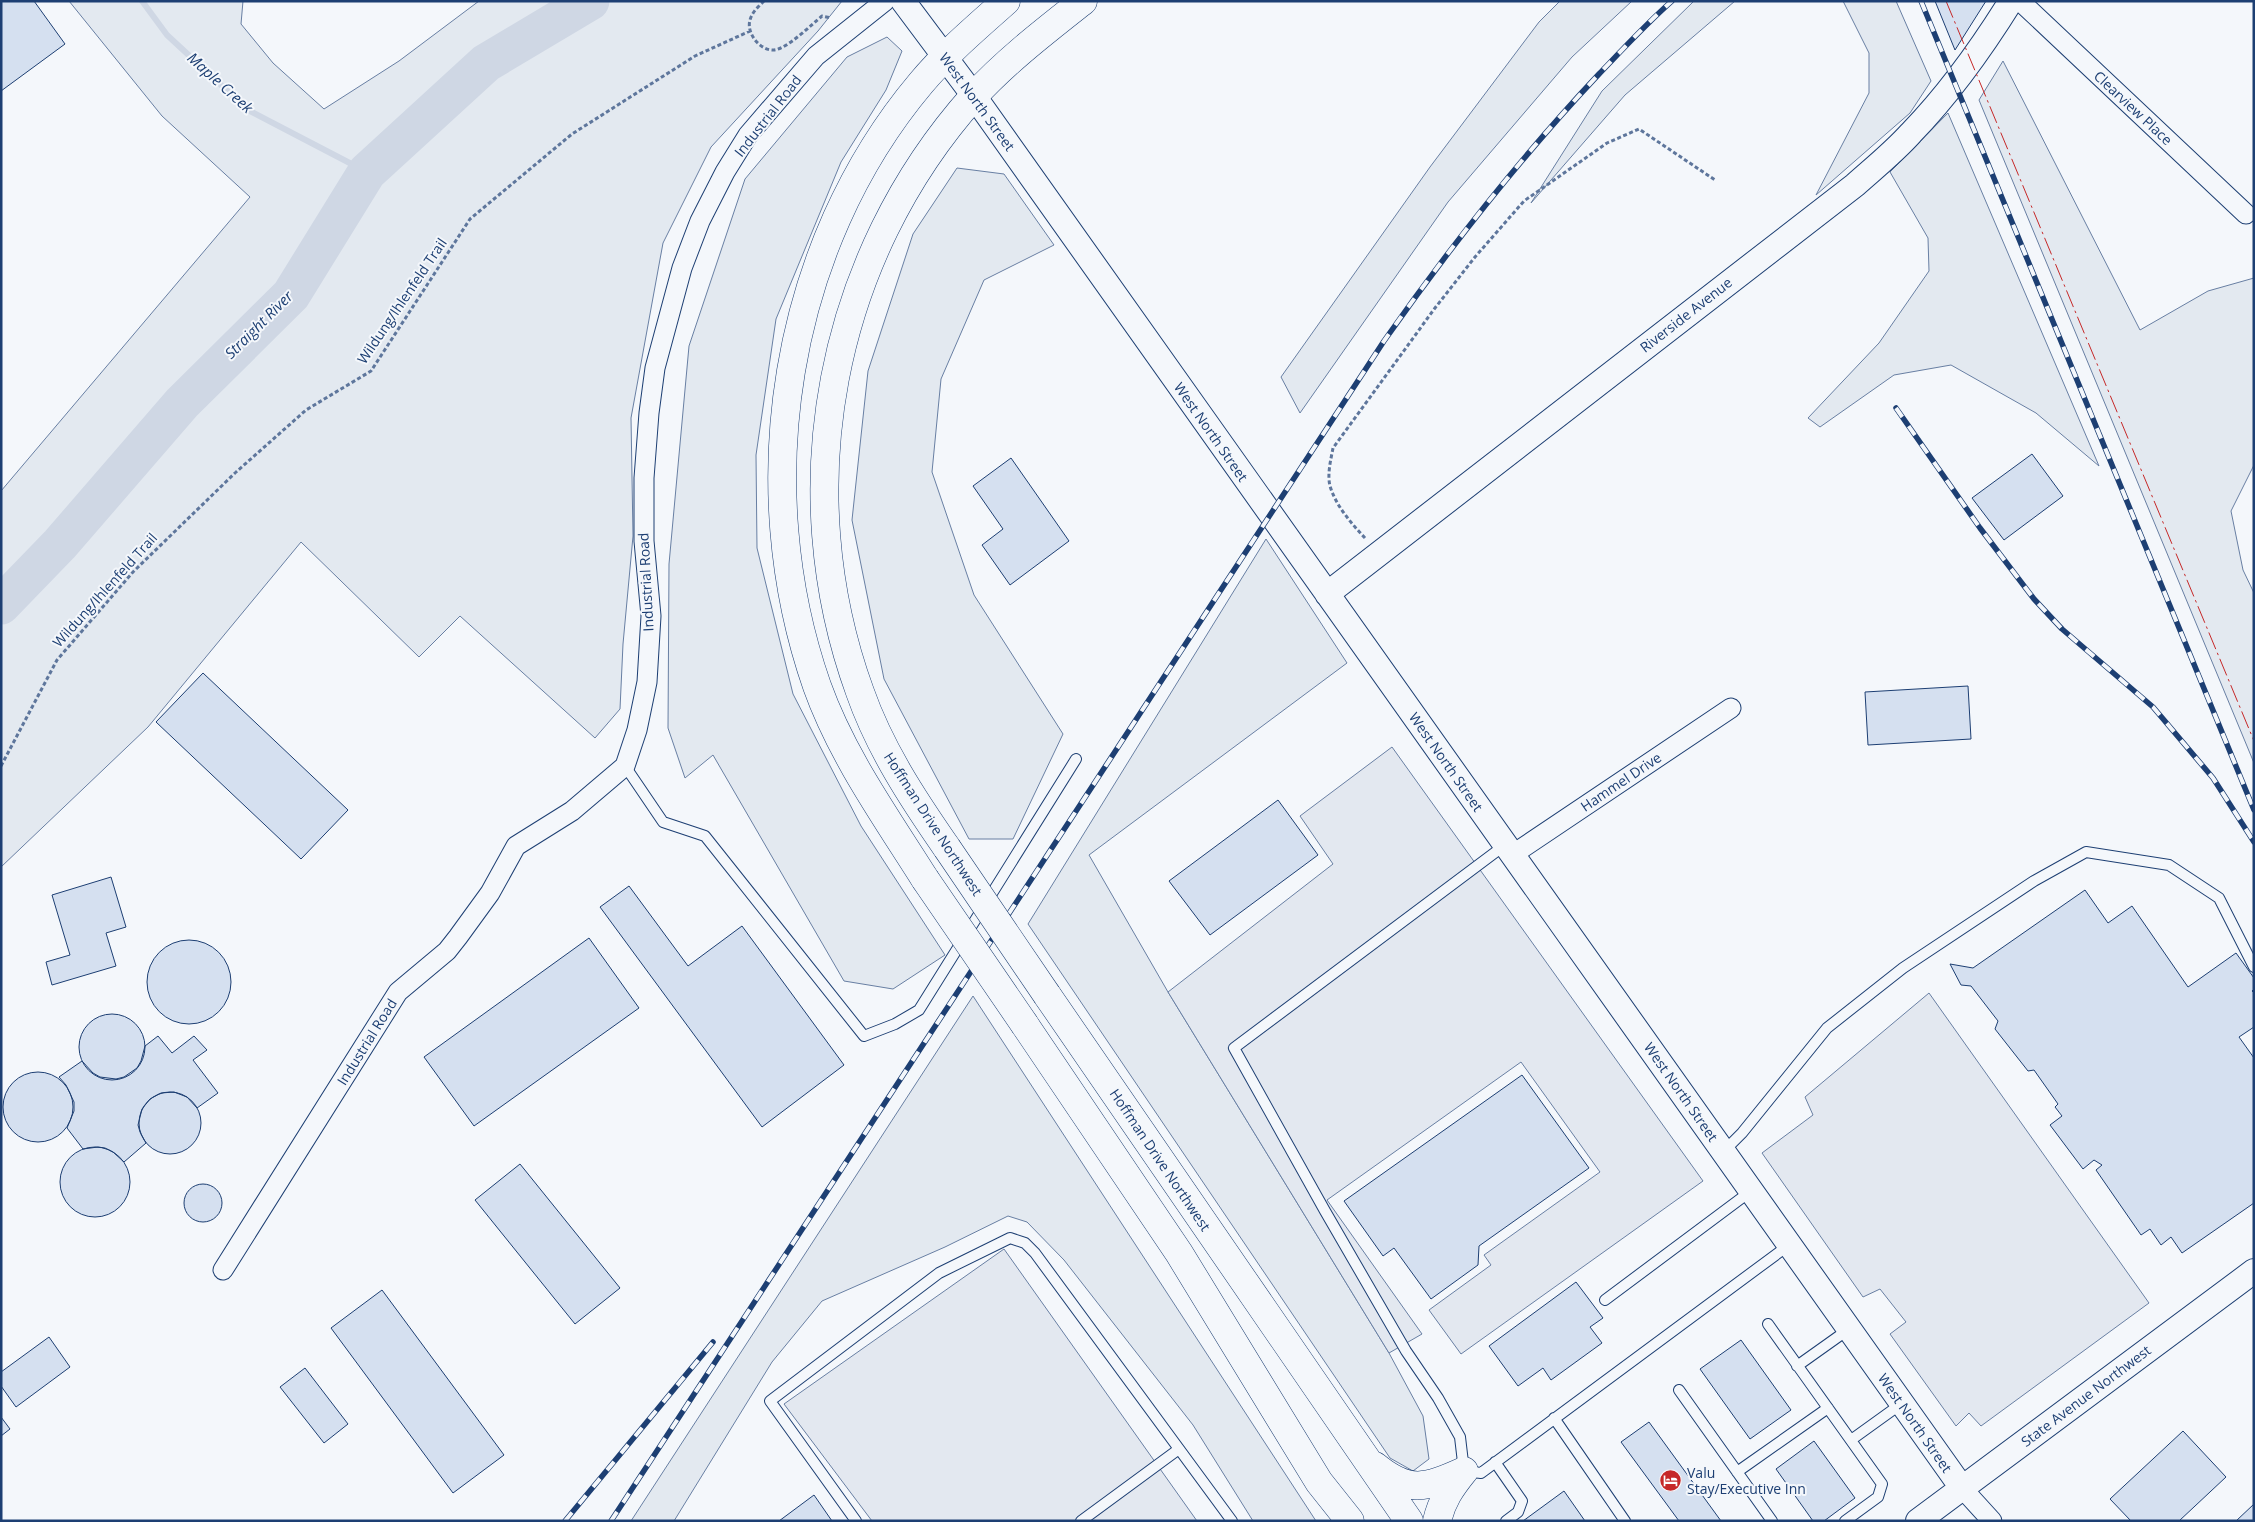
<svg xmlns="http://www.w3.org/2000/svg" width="2255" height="1522" viewBox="0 0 2255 1522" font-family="'Open Sans',sans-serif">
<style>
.green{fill:#e3e9f0;stroke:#687fa3}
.parking{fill:#e3e8f0;stroke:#687fa3}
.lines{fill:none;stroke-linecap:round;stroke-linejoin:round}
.stream{stroke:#cfd7e4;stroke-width:6}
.river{stroke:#cfd7e4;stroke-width:39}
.building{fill:#d5e0f0;stroke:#1d3f73}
.service-casing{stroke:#1d3f73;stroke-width:12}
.minor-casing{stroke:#1d3f73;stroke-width:21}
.tertiary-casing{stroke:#1d3f73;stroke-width:26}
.secondary-casing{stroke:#1d3f73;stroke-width:29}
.path{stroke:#5e769c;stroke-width:3;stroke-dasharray:4 2.5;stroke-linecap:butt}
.service{stroke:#f4f7fb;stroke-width:10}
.minor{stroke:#f4f7fb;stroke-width:19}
.tertiary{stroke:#f4f7fb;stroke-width:24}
.secondary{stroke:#f4f7fb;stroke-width:28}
.rail-casing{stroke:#1d3f73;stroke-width:5.5}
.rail{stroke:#f4f7fb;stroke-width:4;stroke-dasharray:11;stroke-linecap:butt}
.secondary-bridge-casing{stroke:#1d3f73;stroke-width:29;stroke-linecap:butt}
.secondary-bridge{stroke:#f4f7fb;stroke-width:28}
.power{stroke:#c62828;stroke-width:1;stroke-dasharray:18 4 2.5 4;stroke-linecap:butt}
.labels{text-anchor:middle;stroke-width:4;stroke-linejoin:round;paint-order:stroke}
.street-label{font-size:14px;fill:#1d3f73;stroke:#f4f7fb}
.poi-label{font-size:14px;fill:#1d3f73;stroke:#f4f7fb;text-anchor:start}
.water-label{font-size:15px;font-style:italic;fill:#1d3f73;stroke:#f4f7fb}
</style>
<rect width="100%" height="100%" fill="#f4f7fb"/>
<path class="green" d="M69,1H243L241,24L273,63L324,109L399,61L479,1H842L818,31L711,147L663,243L631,418L633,536L623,644L620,709L595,738L460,616L419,657L301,542L148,727L1,867V491L250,197L162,116Z
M1560,1H1632L1572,57L1448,202L1300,413L1281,377L1430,167L1539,22Z
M1694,1H1735L1625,95L1531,203L1602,91Z
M1843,1H1896L1931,81L1910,113L1816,195L1869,93V53Z
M887,37L902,51L886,90L841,162L776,319L756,455L757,548L793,694L861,826L945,955L893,989L844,981L713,755L685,778L668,728L669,564L689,346L745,179L847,57Z
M2003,61L2140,330L2208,291L2254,278V465L2231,511L2243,570L2254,593V763L1979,100Z
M1948,113L2099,466L2036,413L1951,365L1894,375L1820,427L1808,418L1879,343L1929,271L1928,238L1890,172Z
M957,168L1004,174L1054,245L984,280L941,379L932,472L974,595L1063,734L1013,839H969L884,679L852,520L868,371L913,234Z
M1266,539L1347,663L1089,855L1168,992L1389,1353L1423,1416L1429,1459L1413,1471L1390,1458L1028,924Z
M973,996L1316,1521H1253L1193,1425L1064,1260L1027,1222L1008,1216L945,1247L822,1301L772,1362L674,1521H631Z"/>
<path class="parking" d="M1392,747L1703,1181L1461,1354L1429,1310L1491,1265L1484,1255L1600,1172L1521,1062L1327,1200L1422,1334L1389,1353L1168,992L1333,864L1300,816Z
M1929,993L2149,1303L1981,1426L1969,1413L1956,1426L1890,1334L1906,1322L1880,1289L1863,1297L1762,1153L1813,1115L1805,1097Z
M1004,1249L1197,1521H872L784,1404Z"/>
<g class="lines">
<path class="stream" d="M142,1L167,35L248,110L367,172"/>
<path class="river" d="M1,605L60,544L182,403L291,295L367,172L486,63L590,1"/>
</g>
<path class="building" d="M1,1H34L65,44L1,91Z
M1935,1H1986L1955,50Z
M2032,454L2063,496L2004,540L1972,498Z
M1011,458L1069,541L1010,585L982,545L1003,529L973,486Z
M203,673L348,810L301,859L156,722Z
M1968,686L1971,739L1868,745L1865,692Z
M1278,800L1318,855L1210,935L1169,881Z
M111,877L126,927L106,933L116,966L52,985L46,962L70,955L52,895Z
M629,886L688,966L742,926L844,1065L762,1127L600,907Z
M2085,890L2108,923L2132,906L2188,987L2236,953L2254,978V989L2252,991L2254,993V1027L2239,1037L2254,1058V1203L2182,1253L2171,1237L2161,1245L2150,1229L2141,1235L2096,1170L2102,1165L2094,1160L2083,1169L2050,1125L2062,1116L2055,1107L2058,1104L2034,1070L2028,1071L1995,1029L1998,1021L1971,986L1961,985L1950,964L1973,968Z
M589,938L639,1008L474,1126L424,1057Z
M147 982a42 42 0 1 1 84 0a42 42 0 1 1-84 0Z
M79 1047a33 33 0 1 1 66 0a33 33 0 1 1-66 0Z
M158,1036L172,1053L194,1036L207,1050L193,1060L218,1093L197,1108L187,1097L174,1092L161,1093L150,1099L142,1109L138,1125L140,1132L146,1143L124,1162L113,1152L105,1148L98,1147L83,1149L67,1128L74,1111V1102L66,1085L59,1077L82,1061L93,1073L100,1077L116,1079L124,1077L137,1068L141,1061L145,1046Z
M3 1107a35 35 0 1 1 70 0a35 35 0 1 1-70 0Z
M1522,1075L1589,1168L1479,1246L1478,1265L1431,1299L1394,1248L1383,1256L1344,1201Z
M139 1123a31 31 0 1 1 62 0a31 31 0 1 1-62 0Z
M60 1182a35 35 0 1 1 70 0a35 35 0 1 1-70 0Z
M520,1164L620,1288L575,1324L475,1200Z
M184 1203a19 19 0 1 1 38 0a19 19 0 1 1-38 0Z
M1576,1282L1603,1318L1590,1327L1602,1343L1551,1380L1543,1368L1518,1386L1489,1346Z
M382,1290L504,1455L453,1493L331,1328Z
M49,1337L70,1367L16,1407L1,1386V1372Z
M1741,1340L1791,1410L1750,1439L1700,1369Z
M305,1368L348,1424L324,1443L280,1387Z
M1,1417L10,1429L1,1436Z
M1649,1422L1721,1521H1679L1621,1442Z
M2183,1431L2226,1477L2179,1521H2131L2110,1499Z
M1814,1441L1855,1498L1824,1521H1813L1776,1469Z
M1564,1491L1585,1521H1523Z
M814,1495L832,1521H779Z
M2254,1504V1521H2236Z"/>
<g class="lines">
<defs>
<path id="service" d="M625,766L663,822L705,836L864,1036L895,1024L919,1010L1076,759
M1505,845L1234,1048L1325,1211L1406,1351L1438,1398L1460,1437L1464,1471L1481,1473L1789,1245
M1723,1152L1742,1133L1827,1028L1903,968L2034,881L2086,852L2169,865L2219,898L2254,967
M1605,1300L1751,1191
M1768,1324L1882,1484L1878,1497L1845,1521
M1797,1366L1849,1329
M1679,1390L1772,1521
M1554,1418L1625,1521
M1851,1440L1901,1404
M1495,1462L1522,1501L1518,1512L1506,1521
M1737,1472L1828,1408
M856,1521L770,1401L939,1273L1010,1238L1025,1243L1035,1253L1232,1521
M1081,1521L1179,1449"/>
<path id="minor" d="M2020,1L2246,214
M1512,855L1731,708
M223,1270L398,992L447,951L458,937L490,893L516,846L572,811L625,766L637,730L647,682L651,616L644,541V478L649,413L655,368L682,268L700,221L725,172L748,135L816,56L885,1
M1962,1488L1992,1521"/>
<path id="tertiary" d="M903,1L974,96L1962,1488
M1327,594L1855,185C1874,168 1894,152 1911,133C1948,95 1983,46 2011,1
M1918,1521L2254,1271"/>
<path id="secondary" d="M947,848C913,799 880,749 860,692C786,489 829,258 974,96C1006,61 1045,31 1083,1
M925,879C886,817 842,756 817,686C747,486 783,247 921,83C946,53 977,27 1006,1
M1047,995L1409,1521
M1025,1025L1179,1253L1319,1482L1350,1521
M1375,1466C1409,1494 1426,1488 1464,1471
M1437,1521C1442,1500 1451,1487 1464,1471"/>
</defs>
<use href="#service" class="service-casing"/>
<use href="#minor" class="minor-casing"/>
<use href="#tertiary" class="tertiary-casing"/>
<use href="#secondary" class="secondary-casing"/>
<path class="path" d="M764,1C759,6 752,12 750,20C746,33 760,51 774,50C787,49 811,25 822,16L831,18
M1365,538C1351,523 1336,506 1330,486C1327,474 1331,459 1333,448L1435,308L1475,257L1524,201L1607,143L1639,129L1715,180
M1,766L57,660L133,572L235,473L306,410L371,371L470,219L572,134L695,56L750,31"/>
<use href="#service" class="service"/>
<use href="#minor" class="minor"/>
<use href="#tertiary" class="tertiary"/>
<use href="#secondary" class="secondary"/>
<defs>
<path id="rail" d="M1921,1L2254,810
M1896,408L1980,528L2034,599L2062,629L2153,707L2213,778L2254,842
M565,1521L713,1342
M611,1521L1384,341C1450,247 1520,158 1599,74C1623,49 1646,24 1672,1"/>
</defs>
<use href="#rail" class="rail-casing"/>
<use href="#rail" class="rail"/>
<defs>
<path id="secondary-bridge" d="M947,848L1047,995
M925,879L1025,1025"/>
</defs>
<use href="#secondary-bridge" class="secondary-bridge-casing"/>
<use href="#secondary-bridge" class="secondary-bridge"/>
<path class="power" d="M1946,1L2254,741"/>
</g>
<defs>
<symbol id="hotel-disc" viewBox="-11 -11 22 22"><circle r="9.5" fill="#c62828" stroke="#f4f7fb"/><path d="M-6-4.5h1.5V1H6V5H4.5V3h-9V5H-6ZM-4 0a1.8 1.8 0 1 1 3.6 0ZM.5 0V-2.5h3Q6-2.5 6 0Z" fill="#fff"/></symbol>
</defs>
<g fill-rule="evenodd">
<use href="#hotel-disc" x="1658" y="1468" width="25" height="25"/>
</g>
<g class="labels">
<g class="street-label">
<text transform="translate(977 102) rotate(54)" y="5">West North Street</text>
<text transform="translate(2133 108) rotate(43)" y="5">Clearview Place</text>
<text transform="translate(768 116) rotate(-52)" y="5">Industrial Road</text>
<text transform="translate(402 301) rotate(-56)" y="5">Wildung/Ihlenfeld Trail</text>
<text transform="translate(1686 315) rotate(-38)" y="5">Riverside Avenue</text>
<text transform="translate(1211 432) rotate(55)" y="5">West North Street</text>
<text transform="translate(646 582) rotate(-93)" y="5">Industrial Road</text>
<text transform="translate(105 590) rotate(-48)" y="5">Wildung/Ihlenfeld Trail</text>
<text transform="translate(1446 762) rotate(55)" y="5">West North Street</text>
<text transform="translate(1621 782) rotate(-34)" y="5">Hammel Drive</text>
<text transform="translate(933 824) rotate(57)" y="5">Hoffman Drive Northwest</text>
<text transform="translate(367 1042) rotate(-58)" y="5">Industrial Road</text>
<text transform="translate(1681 1092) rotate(55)" y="5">West North Street</text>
<text transform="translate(1160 1160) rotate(56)" y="5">Hoffman Drive Northwest</text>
<text transform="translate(2086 1396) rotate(-37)" y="5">State Avenue Northwest</text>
<text transform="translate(1915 1423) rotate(55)" y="5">West North Street</text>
</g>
<g class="poi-label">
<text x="1687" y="1478">Valu<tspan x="1687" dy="16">Stay/Executive Inn</tspan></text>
</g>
<g class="water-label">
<text transform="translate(220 83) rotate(42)" y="5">Maple Creek</text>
<text transform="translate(259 325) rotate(-45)" y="5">Straight River</text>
</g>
</g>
<rect width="2255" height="1522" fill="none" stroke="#1d3f73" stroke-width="5"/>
</svg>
